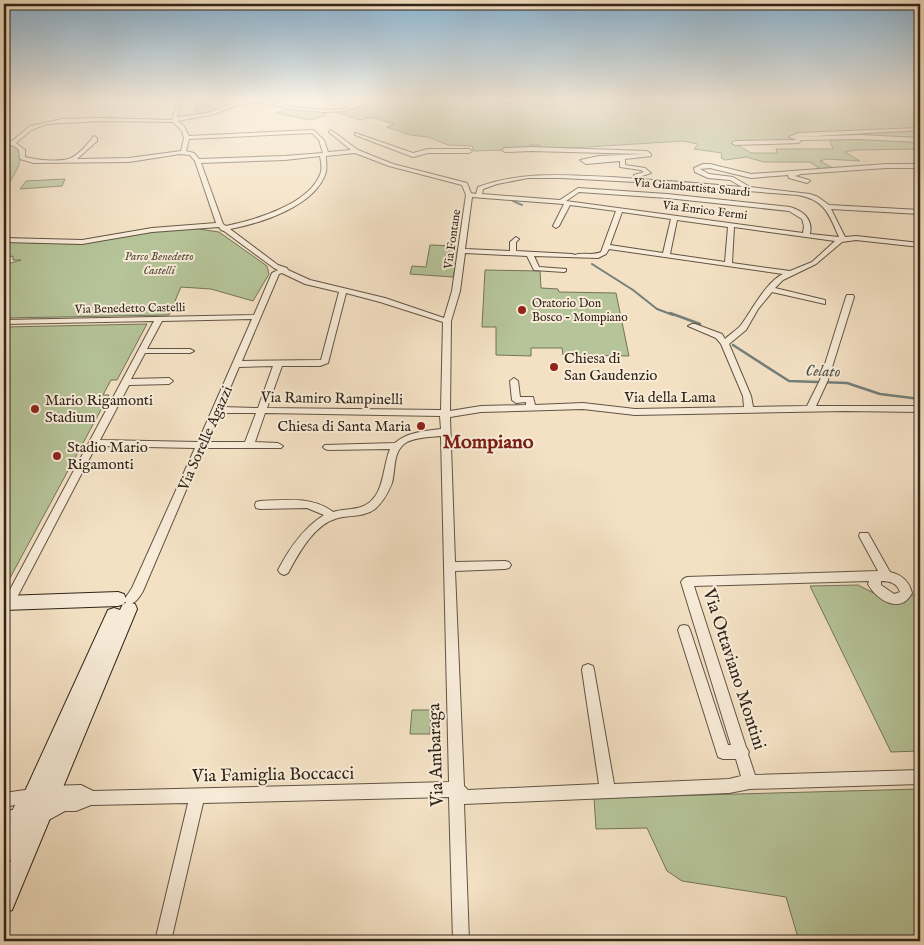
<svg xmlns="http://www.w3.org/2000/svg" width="924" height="945" viewBox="0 0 924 945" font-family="'IM FELL English',serif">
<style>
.green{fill:#b6c499;stroke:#737459}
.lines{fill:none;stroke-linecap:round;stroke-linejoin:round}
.stream-far1{stroke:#737f7b;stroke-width:2}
.stream{stroke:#737f7b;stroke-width:2.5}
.street-casing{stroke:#615444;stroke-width:2}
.secondary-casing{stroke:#302519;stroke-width:2}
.street{fill:#f8ecd9;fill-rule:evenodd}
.secondary{fill:#f8ecd9;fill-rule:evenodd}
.poi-dot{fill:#8f2418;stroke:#f8ecd9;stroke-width:2}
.labels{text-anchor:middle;stroke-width:4;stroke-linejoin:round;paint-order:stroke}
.far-street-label{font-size:12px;fill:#302519;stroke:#f8ecd9}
.far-park-label{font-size:12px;font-style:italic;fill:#524d39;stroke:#f8ecd9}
.far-poi-label{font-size:12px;fill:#302519;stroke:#f8ecd9;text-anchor:start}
.poi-label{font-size:15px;fill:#302519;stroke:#f8ecd9;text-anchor:start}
.street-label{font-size:15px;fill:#302519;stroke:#f8ecd9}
.water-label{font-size:16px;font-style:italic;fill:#51524a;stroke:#f8ecd9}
.near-street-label{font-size:18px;fill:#302519;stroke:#f8ecd9}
.district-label{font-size:20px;font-weight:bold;fill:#7a1f14;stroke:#f8ecd9}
</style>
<rect width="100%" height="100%" fill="#f4e1c4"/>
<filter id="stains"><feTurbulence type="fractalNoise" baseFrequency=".004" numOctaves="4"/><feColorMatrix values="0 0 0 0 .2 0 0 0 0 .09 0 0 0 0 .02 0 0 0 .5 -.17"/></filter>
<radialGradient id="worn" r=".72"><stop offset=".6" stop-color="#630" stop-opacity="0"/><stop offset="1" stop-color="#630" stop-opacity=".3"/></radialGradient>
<path class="green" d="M198,100H222L229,106L195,116Z
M360,100H731L738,102L872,100L920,103V129L797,134L789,136L799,140L734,143L751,153H777L776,149H833L830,140L834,138L920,140V149L856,150L845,152L860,161L826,159L820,161L835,169L822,170L810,162H764L746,157L725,160L721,158L722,153L694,149L698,144L683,141L555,149H541L540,145H530V149L474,151L472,146L448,145L428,137L410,135L387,127L394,124L372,117L360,120L337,112L356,108L361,104Z
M291,108L323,112L326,115L311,120L275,113Z
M920,131V139L884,137L796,138L798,136Z
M4,144C35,147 14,176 4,190Z
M65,179L62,186L20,189L26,181Z
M192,228L219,232L267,266L269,274L253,301L211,289L181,287L169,315L4,318V265L21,260H13V256L4,258V242L80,244L147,232Z
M430,245L460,246L453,277L410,274L412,266L426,267Z
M485,270L540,271L541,288L558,289L559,292L616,293L629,356L563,355L562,348H531V356L496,355V327H482Z
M147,324L117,380H111L103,395H109L4,589V327Z
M858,585L893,603L905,602L911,595H920V751L891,752L810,586Z
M412,710H431L430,734H410Z
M920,789V941H799L786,897L682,881L667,871L647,828L596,829L594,798Z"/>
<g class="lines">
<path class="stream-far1" d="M513,201L522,205
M592,264L633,290L657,309L673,315"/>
<path class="stream" d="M670,313L700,324
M733,345L789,381L847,383L880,394L920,399"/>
<defs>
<path id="street" d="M177,100H181L177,117L208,113L238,102L256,100H264L292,107L325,110L343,109L356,103L355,100H359L360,105L344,111L325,112L292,109L262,102L241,104L211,115L177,121L184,126L189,136L313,130L324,140L328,152L351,150L329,132L331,130L358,150L393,164L467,183L471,193L476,194L478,187C522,171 565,175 611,177C655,180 698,183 742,187L730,180L708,178L695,172L694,168L703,164H710L751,174L886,164H920V168H886L801,174L795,176L809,180L810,181L807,183L789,178L788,175L751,178L710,168L700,169L709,174L733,177L750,187L810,194L818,197L829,205L920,210V214L831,209L845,237L856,236L920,243V247L856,240L842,242L816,264L783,280L775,288L825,300V304L772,292L758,309L746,330L729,344L751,396L753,407L807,406L820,380L846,297L847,295H853L854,297L828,380L816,406H920V412L845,411L635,415L583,409L481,412L450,417L455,562L505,561L509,562L511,565L509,568L505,569L455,571L464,786L468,790L599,784L582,670L583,666L588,664L593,666L594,670L614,784L729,779L741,776L736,759H723L718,757L678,630L680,626L684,625L688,626L690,630L728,745H731L681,582L683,579L687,577L878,571L859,536L860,533H868L890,572C902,575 909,581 912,593C901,615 876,600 868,584L869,581L694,586L746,747L749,752L748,754L755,775L920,770V784L750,789L729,793L464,804L469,941H453L449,797L203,803L171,941H155L188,803L91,805L76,811H65L43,823L38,820L35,815L38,810L56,800H49L44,798L42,793L44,788L49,786L81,785L93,791L449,782L441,436C430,437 418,437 407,442C392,451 396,469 392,483C388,493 383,502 375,509C365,517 350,515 338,518C314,524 299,553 288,573L284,575L280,573L278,570C289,549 303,528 324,515L307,508L260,509L256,508L255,505L256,502L260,501C285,500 312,496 333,512C342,509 352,510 361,507C385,499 382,468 390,449L328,450L325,449L323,447L325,445L395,443C407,432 425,431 441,429L440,416L265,413L255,442L278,443L283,446L281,448H204L143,591C139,598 134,606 126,603L124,600L132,588L195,448L96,446L13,605L9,607L4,603L5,599L154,321L4,324V320L254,315L272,273L278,270L274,268L224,231L221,230L219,227L152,232L82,244L4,242V238L82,240L152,228L216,223L195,161L190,155L180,154L129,162L34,163L20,159L19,150L14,146L4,144V142L12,141L30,126L62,119L101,118L172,120ZM101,121L173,122L182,131L184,138L181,151L129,158L77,159L97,141V138L94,136C89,142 79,156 68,159C58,162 36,160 25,157V150L16,143L31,130L46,124ZM312,133L319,140L323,153L285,156L199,159L194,153L186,151L189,139ZM355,153L389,166L462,185L466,195L452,291L444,318L385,298L310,280L288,270L287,268L278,265L230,229C261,223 316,206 326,172C327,167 326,161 326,156ZM320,156C321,161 322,167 321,172C311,204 255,220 226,226L223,224L201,163L285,160ZM528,178H562L635,182L798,195C825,200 829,214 839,237L810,234C813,219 803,211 790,207L667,194L578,188L560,200L482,194L483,189L497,184ZM579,192L667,198L789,211L802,219L804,226L803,233L566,201ZM472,197L564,204L553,226L556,228L559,226L570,205L616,211L601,252C593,256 583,252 575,255L572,254L516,251V242L519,239L516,237L510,242V251L465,249ZM622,212L671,219L663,253L610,245ZM677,220L728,227L725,262L670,254ZM734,227L835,241L812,262L790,271L732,263ZM609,249L783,274C766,282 752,310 741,325C737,330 730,334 725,339L722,334L695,324H692L688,326L716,338L721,344L743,396L744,407L635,409L583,403L535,405L533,397H520L518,381L514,378L510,381L512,400L516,403L526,402V405L481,406L450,411L451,321L460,291L465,253L527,256L534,270L564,272L566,271V269L539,267L534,256L598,258L606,254ZM282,273L305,284L339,292L321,360L242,361L279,274ZM346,293L380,302L443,322L441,410L267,408L282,366H320L328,363ZM252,319L198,442L100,440L129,385L169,384L173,381L169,378L131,379L145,353H190L194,351L190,349H147L162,321ZM273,366L258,408L222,407L239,367ZM219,413H256L245,442H207ZM881,581C890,581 897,583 900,592L894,594L881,585Z
M893,100L920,101V103L895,101Z
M920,128V130L798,137L859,135L920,138V142L859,139L801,140L799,143L735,145L732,143L735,141L797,140L789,137L798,133Z
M355,133L413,153L428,149H469L472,151L469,153H428L413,157L355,135Z
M531,147L647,151L651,154V156L625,159V165L645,168L651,173L636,178L634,177V175L644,172L641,170L620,167V161L586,164L580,160L599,156L643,154L531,151L505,152L502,150L505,148Z
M32,789L37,791L39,796L37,801L4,807V793Z
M21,809L26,812L29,817L26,822L21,825H4V811Z"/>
<path id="secondary" d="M118,592L124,594L126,599L124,604L118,606L4,610V596Z
M129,602L135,604L137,609L12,910L4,913V876L11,860L4,863C4,825 4,820 26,789L108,610L114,608L120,610L123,604Z"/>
</defs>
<use href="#street" class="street-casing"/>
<use href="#secondary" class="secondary-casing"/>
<use href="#street" class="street"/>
<use href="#secondary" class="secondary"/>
</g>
<linearGradient id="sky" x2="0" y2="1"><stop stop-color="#8bb7d7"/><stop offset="0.43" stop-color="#faf2e4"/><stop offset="1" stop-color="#faf2e4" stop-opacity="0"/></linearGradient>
<rect width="924" height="232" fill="url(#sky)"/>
<g class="poi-dot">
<circle cx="522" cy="310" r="5"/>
<circle cx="554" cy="367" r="5"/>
<circle cx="35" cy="409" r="5"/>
<circle cx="421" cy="426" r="5"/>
<circle cx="57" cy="456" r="5"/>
</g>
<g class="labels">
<g class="far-street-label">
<text transform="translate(692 187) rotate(5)" y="4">Via Giambattista Suardi</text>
<text transform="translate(705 210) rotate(7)" y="4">Via Enrico Fermi</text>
<text transform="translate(452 239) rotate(-82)" y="4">Via Fontane</text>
<text transform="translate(130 308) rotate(-1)" y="4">Via Benedetto Castelli</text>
</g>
<g class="far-park-label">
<text x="159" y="260">Parco Benedetto<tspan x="159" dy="14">Castelli</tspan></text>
</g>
<g class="far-poi-label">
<text x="532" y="307">Oratorio Don<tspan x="532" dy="14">Bosco - Mompiano</tspan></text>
</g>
<g class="poi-label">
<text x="564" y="363">Chiesa di<tspan x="564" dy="17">San Gaudenzio</tspan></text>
<text x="45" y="405">Mario Rigamonti<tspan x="45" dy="17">Stadium</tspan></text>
<text x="411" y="431" text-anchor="end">Chiesa di Santa Maria</text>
<text x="67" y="452">Stadio Mario<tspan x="67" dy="17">Rigamonti</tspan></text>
</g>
<g class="street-label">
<text x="670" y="402">Via della Lama</text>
<text transform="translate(332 398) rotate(1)" y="5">Via Ramiro Rampinelli</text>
<text transform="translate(205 438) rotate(-66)" y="5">Via Sorelle Agazzi</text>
</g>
<g class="water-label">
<text transform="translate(823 370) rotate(2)" y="6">Celato</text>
</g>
<g class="near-street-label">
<text transform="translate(735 669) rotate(72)" y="6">Via Ottaviano Montini</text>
<text transform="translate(435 755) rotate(-92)" y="6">Via Ambaraga</text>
<text transform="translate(273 774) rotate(-1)" y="6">Via Famiglia Boccacci</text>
</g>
<g class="district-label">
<text x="488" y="448">Mompiano</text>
</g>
</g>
<rect width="924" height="945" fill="none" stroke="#f4e1c4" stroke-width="20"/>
<rect x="5" y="5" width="914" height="935" fill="none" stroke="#302519" stroke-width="2.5"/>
<rect x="10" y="10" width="904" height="925" fill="none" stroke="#302519"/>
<rect width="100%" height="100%" filter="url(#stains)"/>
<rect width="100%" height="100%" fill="url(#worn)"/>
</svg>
